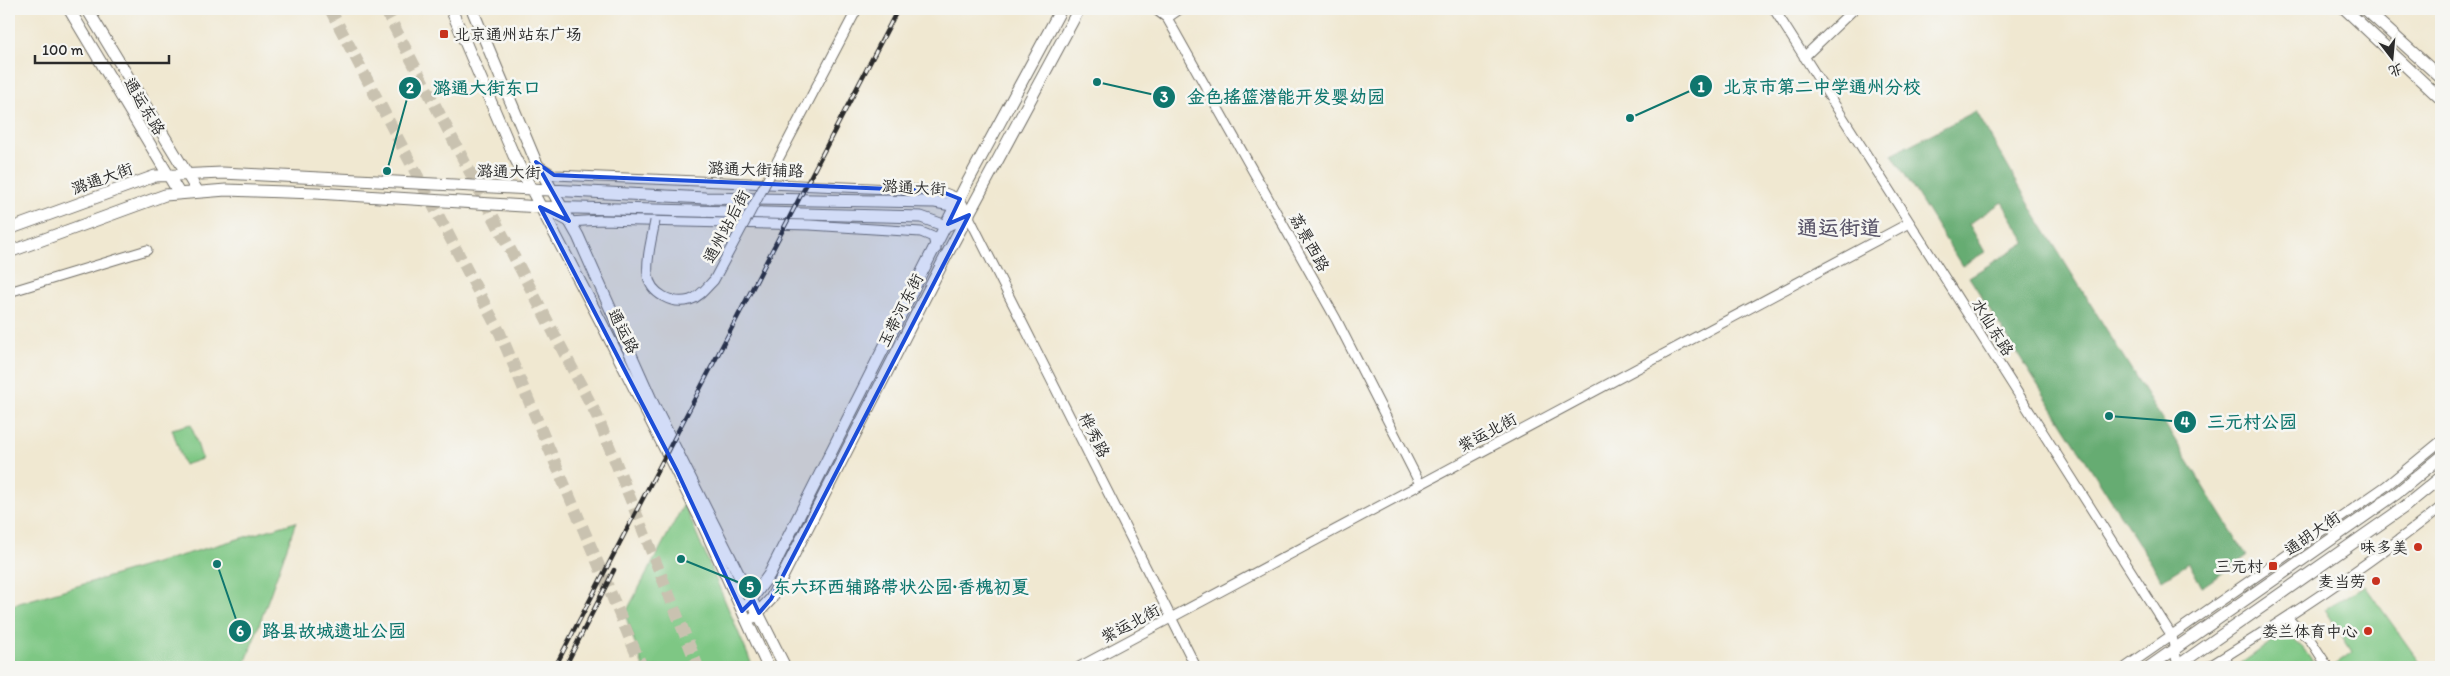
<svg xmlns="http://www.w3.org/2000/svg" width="2450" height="676" viewBox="0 0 2450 676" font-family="Itim,'LXGW WenKai TC',sans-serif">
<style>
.green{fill:#7ec784;stroke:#547958}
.forest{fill:#66ac72;stroke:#486c4e}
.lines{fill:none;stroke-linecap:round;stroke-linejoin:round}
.highway-tunnel{stroke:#c9c2b0;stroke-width:12;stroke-dasharray:12 6;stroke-linecap:butt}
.minor-casing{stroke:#706d65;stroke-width:11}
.major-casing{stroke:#706d65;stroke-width:13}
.minor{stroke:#fff;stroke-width:9}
.major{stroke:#fff;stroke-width:11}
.rail-casing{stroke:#2b2b2b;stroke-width:4.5}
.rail{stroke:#f6f6f2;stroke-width:2.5;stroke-dasharray:8;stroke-linecap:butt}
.minor-bridge-casing{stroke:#706d65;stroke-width:11;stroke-linecap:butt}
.minor-bridge{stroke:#fff;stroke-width:9}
.marked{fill:#1d4ed8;fill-opacity:0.2;stroke:#1d4ed8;stroke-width:4;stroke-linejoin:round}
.poi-dot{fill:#c8321e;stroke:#f6f6f2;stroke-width:2}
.labels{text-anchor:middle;stroke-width:5;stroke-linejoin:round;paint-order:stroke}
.poi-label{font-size:16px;fill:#2b2b2b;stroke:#f6f6f2;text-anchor:end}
.street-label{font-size:16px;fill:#2b2b2b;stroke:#f6f6f2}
.district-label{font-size:21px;font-weight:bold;fill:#5b566a;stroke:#f6f6f2}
.leader{fill:none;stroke:#0f766e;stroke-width:2}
.callout-dot{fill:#0f766e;stroke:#f6f6f2;stroke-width:2}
.mark-label{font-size:15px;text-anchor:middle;font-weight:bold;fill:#fff}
.callout-label{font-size:18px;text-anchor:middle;font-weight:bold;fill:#0f766e;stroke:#f6f6f2;stroke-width:5;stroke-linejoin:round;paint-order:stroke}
</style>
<rect width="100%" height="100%" fill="#f6f6f2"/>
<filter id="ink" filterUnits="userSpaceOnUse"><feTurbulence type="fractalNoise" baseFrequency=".02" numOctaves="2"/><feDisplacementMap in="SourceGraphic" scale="10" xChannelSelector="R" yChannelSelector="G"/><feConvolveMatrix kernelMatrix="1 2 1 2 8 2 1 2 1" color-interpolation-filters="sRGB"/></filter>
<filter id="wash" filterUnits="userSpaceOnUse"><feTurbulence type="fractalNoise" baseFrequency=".0096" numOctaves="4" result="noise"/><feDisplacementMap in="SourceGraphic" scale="20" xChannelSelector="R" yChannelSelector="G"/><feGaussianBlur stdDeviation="1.12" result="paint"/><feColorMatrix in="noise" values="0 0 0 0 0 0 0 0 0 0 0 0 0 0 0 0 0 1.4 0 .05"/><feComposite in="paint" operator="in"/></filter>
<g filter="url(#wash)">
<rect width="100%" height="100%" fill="#f0e8d1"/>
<path class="green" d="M191,424L202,459L184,465L172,429Z
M684,504L753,667H643L625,614Z
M296,522L244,667H9V606Z
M2365,586L2423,667H2335L2334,665L2352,652L2325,609Z
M2285,632L2303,648L2316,667H2236Z"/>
<path class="forest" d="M1976,111L2036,216L2247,556L2202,587L2189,563L2162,580L1969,277L2026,242L2002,202L1969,224L1985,252L1962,266L1892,154Z"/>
</g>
<g filter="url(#ink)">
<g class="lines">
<path class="highway-tunnel" d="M330,9L500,333L642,667
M385,9L597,416L698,667"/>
<defs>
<path id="minor" d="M1155,9L1167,18L1175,32L1336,319L1420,484
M1774,9L2172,636L2178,667
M1167,18L1180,9
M1804,57L1854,9
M539,166L554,175L940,191L960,199L1196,667
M771,173L857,9
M543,208L569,222L600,220L810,225L921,232L933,237L936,249
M9,292L147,250
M2287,618L2311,641L2328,667
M1079,667L1909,223
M2126,667L2386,486L2441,441
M2208,667C2288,618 2368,566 2441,507"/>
<path id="major" d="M69,9L179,193
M87,9L198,192
M451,9L514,156L602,324L700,518L768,667
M472,9L536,162L578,236L653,404L785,667
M2345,9L2441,99
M2365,9L2441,78
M9,229L155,176L222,173L705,198L935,202L957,206L969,215L946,226L921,217L540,207L316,193L226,190L165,195L9,252
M748,604L769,575L966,185L1061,9
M754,617L771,599L945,258L1079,9
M2149,667L2396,494L2441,457
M2176,667L2403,508L2441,477"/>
</defs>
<use href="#minor" class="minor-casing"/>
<use href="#major" class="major-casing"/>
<use href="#minor" class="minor"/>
<use href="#major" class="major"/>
<defs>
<path id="rail" d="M555,667L898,9
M565,667L614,570"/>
</defs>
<use href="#rail" class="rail-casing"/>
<use href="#rail" class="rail"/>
<defs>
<path id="minor-bridge" d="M655,221C652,238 646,258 648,275C650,294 673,305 690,300C700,297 707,287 714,280L771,173"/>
</defs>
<use href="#minor-bridge" class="minor-bridge-casing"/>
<use href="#minor-bridge" class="minor-bridge"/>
</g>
</g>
<path class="marked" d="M536,162L554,175L575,176L940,191L960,199L948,224L969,215L771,599L759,613L753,600L742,611L677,471L551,228L540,207L569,221Z"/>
<g class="poi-dot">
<rect x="439" y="29" width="10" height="10" rx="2.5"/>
<circle cx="2418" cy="547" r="5"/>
<rect x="2268" y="561" width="10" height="10" rx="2.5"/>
<circle cx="2376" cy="581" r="5"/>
<circle cx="2368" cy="631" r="5"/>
</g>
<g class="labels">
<g class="poi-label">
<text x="454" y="40" text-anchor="start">北京通州站东广场</text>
<text x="2408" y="553">味多美</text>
<text x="2263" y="572">三元村</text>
<text x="2366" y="587">麦当劳</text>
<text x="2358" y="637">娄兰体育中心</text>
</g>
<g class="street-label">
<text transform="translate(145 106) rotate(59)" y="6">通运东路</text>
<text transform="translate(756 169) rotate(2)" y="6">潞通大街辅路</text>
<text transform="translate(509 171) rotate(2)" y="6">潞通大街</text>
<text transform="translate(102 178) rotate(-20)" y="6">潞通大街</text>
<text transform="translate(914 187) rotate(3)" y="6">潞通大街</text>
<text transform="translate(726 226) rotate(-62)" y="6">通州站后街</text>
<text transform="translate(1310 242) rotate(61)" y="6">荔景西路</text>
<text transform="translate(900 310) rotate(-63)" y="6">玉带河东街</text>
<text transform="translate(1993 327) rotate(58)" y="6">水仙东路</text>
<text transform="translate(624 331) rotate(63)" y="6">通运路</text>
<text transform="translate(1487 432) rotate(-28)" y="6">紫运北街</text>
<text transform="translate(1095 435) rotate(63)" y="6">桦秀路</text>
<text transform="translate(2312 533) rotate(-35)" y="6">通胡大街</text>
<text transform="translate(1130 623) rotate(-28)" y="6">紫运北街</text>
</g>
<g class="district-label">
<text x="1839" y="235">通运街道</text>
</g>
</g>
<path class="leader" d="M1630 118L1701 86M387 171L410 88M1097 82L1164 97M2109 416L2185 422M681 559L750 587M217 564L240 631"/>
<g class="callout-dot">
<circle cx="1630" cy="118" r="5"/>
<circle cx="387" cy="171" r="5"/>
<circle cx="1097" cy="82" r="5"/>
<circle cx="2109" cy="416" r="5"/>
<circle cx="681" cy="559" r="5"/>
<circle cx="217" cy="564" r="5"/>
<circle cx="1701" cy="86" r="12"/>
<circle cx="410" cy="88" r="12"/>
<circle cx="1164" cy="97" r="12"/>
<circle cx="2185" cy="422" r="12"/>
<circle cx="750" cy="587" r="12"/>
<circle cx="240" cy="631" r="12"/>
</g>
<g class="mark-label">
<text x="1701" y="92">1</text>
<text x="410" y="93">2</text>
<text x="1164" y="102">3</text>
<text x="2185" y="427">4</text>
<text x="750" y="592">5</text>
<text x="240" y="636">6</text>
</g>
<g class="callout-label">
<text x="1822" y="93">北京市第二中学通州分校</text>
<text x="487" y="94">潞通大街东口</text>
<text x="1286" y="103">金色摇篮潜能开发婴幼园</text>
<text x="2252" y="428">三元村公园</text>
<text x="901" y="593">东六环西辅路带状公园·香槐初夏</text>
<text x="334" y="637">路县故城遗址公园</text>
</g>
<rect width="2450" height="676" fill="none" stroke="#f6f6f2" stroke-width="30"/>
<g transform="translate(2392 58) rotate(164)" stroke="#f6f6f2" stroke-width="4" paint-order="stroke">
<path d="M0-4L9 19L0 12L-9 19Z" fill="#2b2b2b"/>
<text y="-8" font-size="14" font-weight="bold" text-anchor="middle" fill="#2b2b2b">北</text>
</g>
<path d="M35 55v8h134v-8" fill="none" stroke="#2b2b2b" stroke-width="2.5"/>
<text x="42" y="55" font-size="15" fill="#2b2b2b" stroke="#f6f6f2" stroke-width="4" paint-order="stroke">100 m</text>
</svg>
